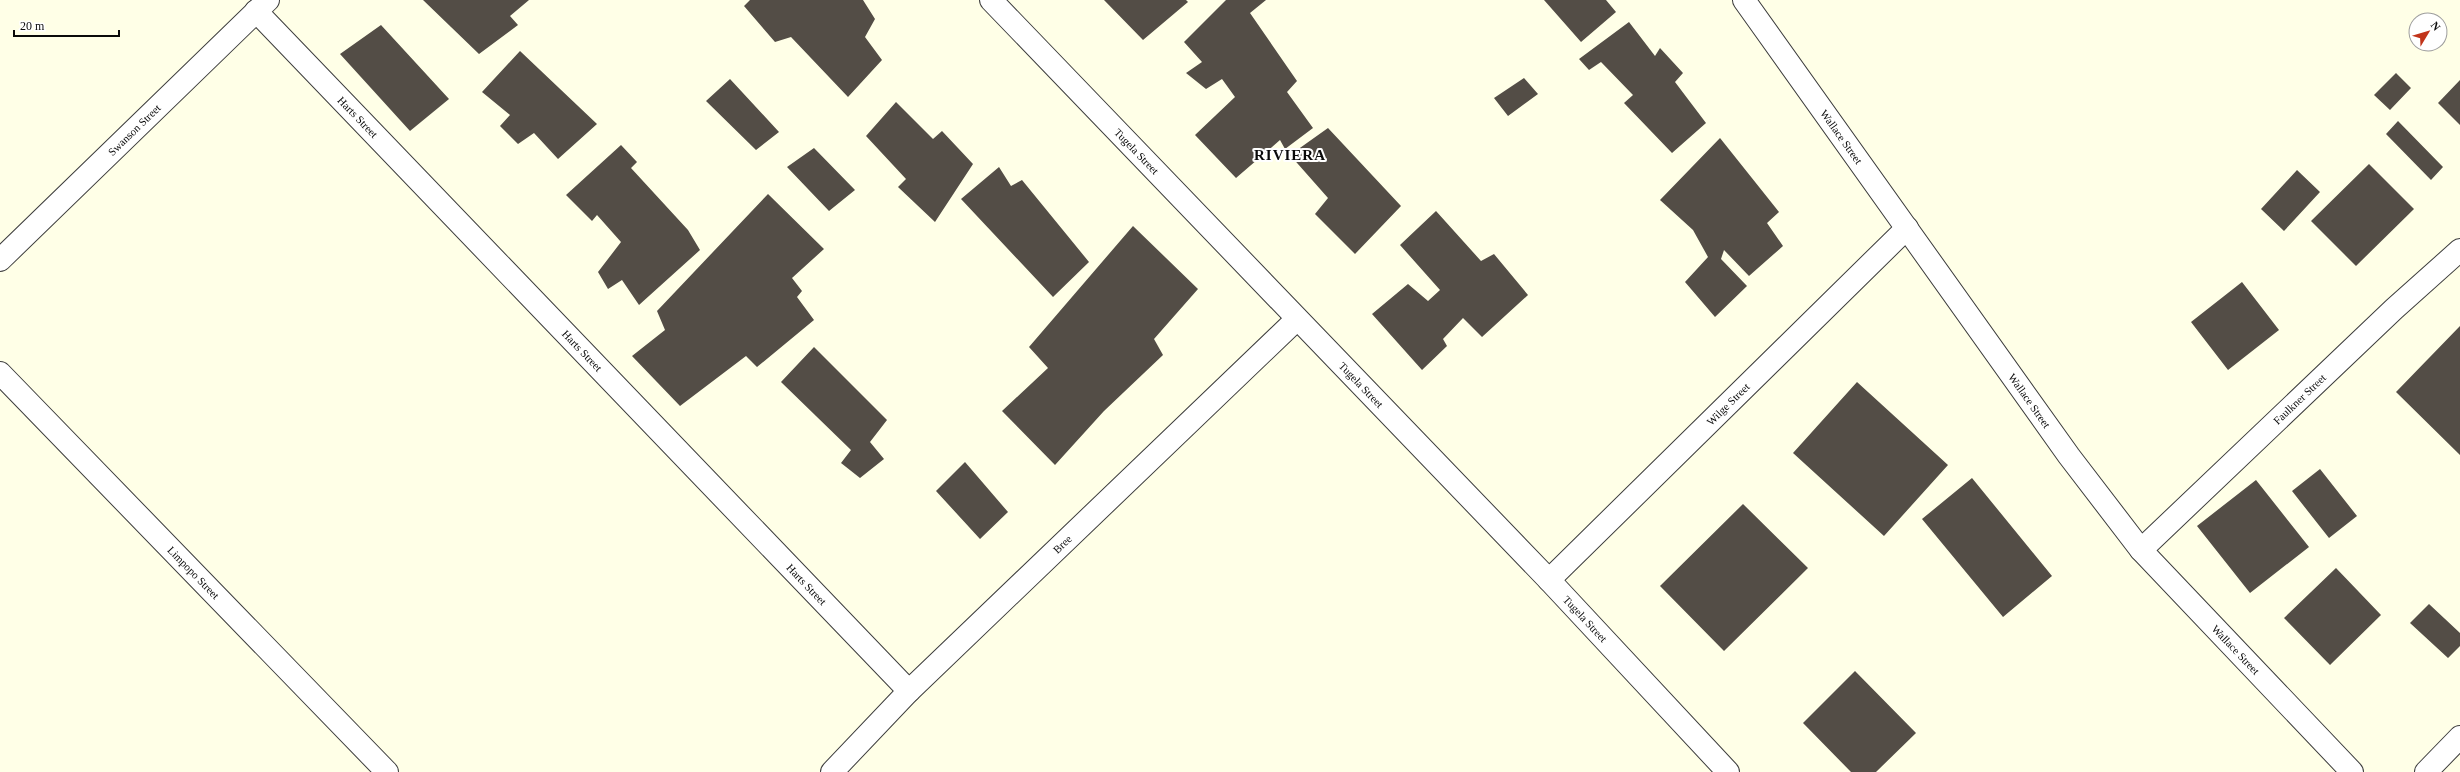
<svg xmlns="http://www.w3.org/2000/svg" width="2460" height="772" viewBox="0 0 2460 772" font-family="Georgia,serif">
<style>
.building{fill:#534d46}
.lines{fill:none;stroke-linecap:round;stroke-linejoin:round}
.minor-casing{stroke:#3d3d3d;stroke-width:24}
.minor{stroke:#fff;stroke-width:22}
.labels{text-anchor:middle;stroke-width:4;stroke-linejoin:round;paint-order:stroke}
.street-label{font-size:11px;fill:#0a0a0a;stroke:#fff}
.district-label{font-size:15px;font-weight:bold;letter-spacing:1px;fill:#0a0a0a;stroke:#fff}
</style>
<rect width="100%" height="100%" fill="#ffffe7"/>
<path class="building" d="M423,0H529L510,16L518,25L479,54Z
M750,0H863L875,19L865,37L882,60L848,97L791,37L775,42L744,6Z
M1104,0H1186L1188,2L1143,40Z
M1226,0H1266L1250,13L1297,81L1287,92L1313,128L1285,149L1280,140L1236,178L1195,135L1235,97L1222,79L1206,89L1186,73L1202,62L1184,42Z
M1544,0H1606L1616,12L1581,42Z
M1629,22L1655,56L1660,48L1683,73L1675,82L1706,123L1672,153L1624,103L1633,95L1601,62L1589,70L1579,59Z
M381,25L449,99L410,131L340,54Z
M520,51L597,124L558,159L534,133L518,144L500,126L510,115L482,92Z
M2396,73L2411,88L2390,110L2374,95Z
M1524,78L1538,94L1508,116L1494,98Z
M730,79L779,132L756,150L706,101Z
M2460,80V125L2438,103Z
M896,102L933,139L942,131L973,164L935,222L898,187L906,179L866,136Z
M2398,121L2443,167L2431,180L2386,134Z
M1328,128L1401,206L1355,254L1315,214L1328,198L1290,155Z
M1720,138L1779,212L1767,223L1783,246L1749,276L1724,250L1721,259L1747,286L1715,317L1685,282L1708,257L1693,230L1660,200Z
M621,145L637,162L631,168L688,230L700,250L639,305L622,280L608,289L598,272L621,242L597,215L592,221L566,195Z
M814,148L855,190L829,211L787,167Z
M2369,164L2414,209L2356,266L2311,221Z
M999,167L1011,186L1022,180L1089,262L1053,297L961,199Z
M2297,170L2320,192L2284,231L2261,209Z
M768,194L824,249L792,278L802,291L797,297L814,320L757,367L746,356L680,406L632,356L665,330L657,311Z
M1436,211L1481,261L1494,254L1528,295L1482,337L1463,318L1443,339L1447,346L1422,370L1372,314L1408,284L1428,301L1440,290L1400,245Z
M1133,226L1198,289L1154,339L1163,355L1104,411L1055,465L1002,411L1048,368L1029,347Z
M2242,282L2279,330L2228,370L2191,322Z
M2460,326V455L2396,392Z
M814,347L887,420L870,442L884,459L860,478L841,463L851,450L781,382Z
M1857,382L1948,465L1884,536L1793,453Z
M965,462L1008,512L980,539L936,491Z
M2320,469L2357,516L2329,538L2292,491Z
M1972,478L2052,576L2003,617L1922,519Z
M2256,480L2309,547L2250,593L2197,526Z
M1743,504L1808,568L1724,651L1660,586Z
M2336,568L2381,615L2330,665L2284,618Z
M2429,604L2460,633V646L2448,658L2410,623Z
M1855,671L1916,733L1876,772H1851L1803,723Z"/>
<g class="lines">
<defs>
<g id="minor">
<path id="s1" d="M991,0L1549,580L1728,772"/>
<path id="s2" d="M1744,0L2069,456L2141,550L2352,772"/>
<path id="s3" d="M256,11L909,691"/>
<path id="s4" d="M0,260L268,0"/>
<path id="s5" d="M0,373L387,772"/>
<path id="s6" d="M2141,550L2394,309L2460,250"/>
<path id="s7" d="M1549,580L1907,228"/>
<path id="s8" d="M832,772L909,691L1297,319"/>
<path d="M2426,772L2460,737"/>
</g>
</defs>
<use href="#minor" class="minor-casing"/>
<use href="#minor" class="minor"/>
</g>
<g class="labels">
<g class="street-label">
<text dy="4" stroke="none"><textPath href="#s3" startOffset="147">Harts Street</textPath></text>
<text dy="4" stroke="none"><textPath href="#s4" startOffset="187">Swanson Street</textPath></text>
<text dy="4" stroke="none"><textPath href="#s2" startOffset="168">Wallace Street</textPath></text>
<text dy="4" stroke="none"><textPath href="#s1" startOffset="210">Tugela Street</textPath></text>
<text dy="4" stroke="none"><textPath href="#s3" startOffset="471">Harts Street</textPath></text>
<text dy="4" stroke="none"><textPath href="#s1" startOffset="534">Tugela Street</textPath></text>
<text dy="4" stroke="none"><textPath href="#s6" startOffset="219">Faulkner Street</textPath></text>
<text dy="4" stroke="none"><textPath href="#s2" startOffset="492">Wallace Street</textPath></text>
<text dy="4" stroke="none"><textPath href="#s7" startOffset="251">Wilge Street</textPath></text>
<text dy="4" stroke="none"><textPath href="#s8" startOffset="324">Bree</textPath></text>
<text dy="4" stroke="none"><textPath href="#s5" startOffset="278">Limpopo Street</textPath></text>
<text dy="4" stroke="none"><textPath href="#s3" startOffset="795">Harts Street</textPath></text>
<text dy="4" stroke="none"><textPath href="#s1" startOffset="858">Tugela Street</textPath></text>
<text dy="4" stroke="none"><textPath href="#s2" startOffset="816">Wallace Street</textPath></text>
</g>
<g class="district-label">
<text x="1290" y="160">RIVIERA</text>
</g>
</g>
<g transform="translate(2428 32) rotate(52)"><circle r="19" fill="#ffffff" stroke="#9d9d9d"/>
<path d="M0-3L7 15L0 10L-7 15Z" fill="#c1341a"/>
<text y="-6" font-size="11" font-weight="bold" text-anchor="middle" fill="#0a0a0a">N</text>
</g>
<path d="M14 30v6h105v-6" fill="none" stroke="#0a0a0a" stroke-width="2"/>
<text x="20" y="30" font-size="12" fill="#0a0a0a" stroke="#ffffff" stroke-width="3" paint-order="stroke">20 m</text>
</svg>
